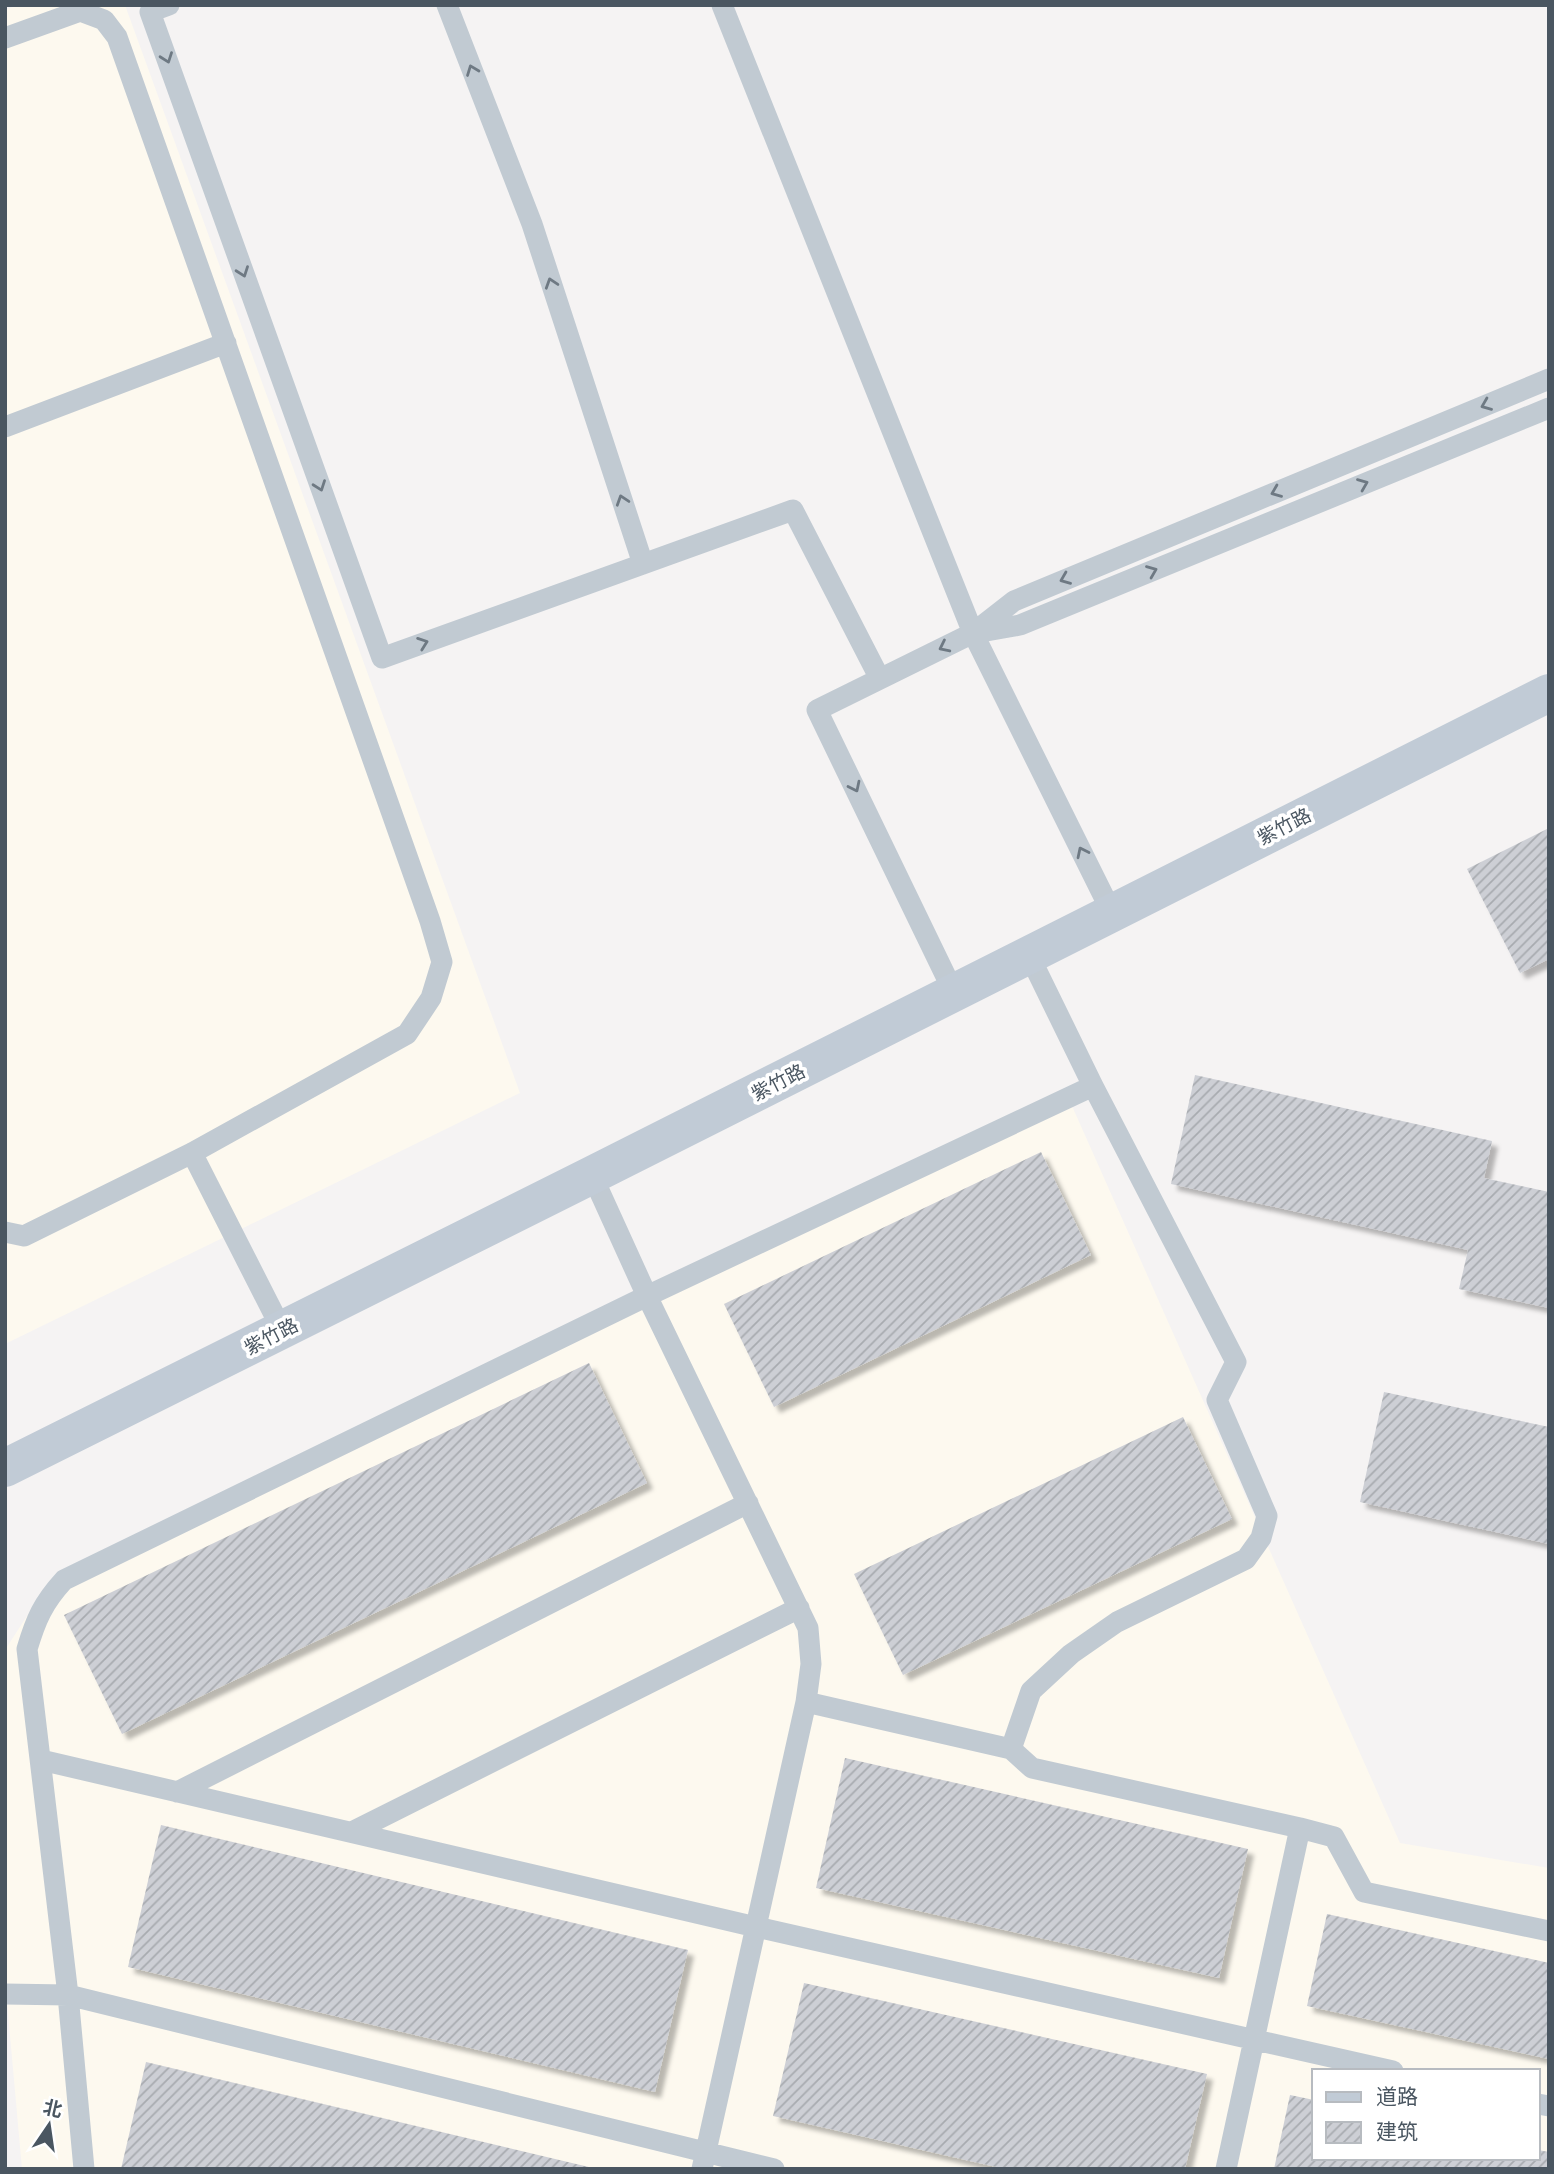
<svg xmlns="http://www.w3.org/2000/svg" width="1554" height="2174" viewBox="0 0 1554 2174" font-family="'Fira Sans Condensed','Noto Sans SC',sans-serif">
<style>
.commercial{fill:#fdf9ef;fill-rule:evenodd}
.building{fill:url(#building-hatch);filter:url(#shadow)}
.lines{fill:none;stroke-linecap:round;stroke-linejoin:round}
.lane{stroke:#c1cad2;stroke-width:21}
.secondary{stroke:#c1cbd6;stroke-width:38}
.oneway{stroke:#6e7983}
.labels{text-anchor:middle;stroke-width:7;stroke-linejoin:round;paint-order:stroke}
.street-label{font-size:19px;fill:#4a5661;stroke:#fff}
</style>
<defs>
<pattern id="building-hatch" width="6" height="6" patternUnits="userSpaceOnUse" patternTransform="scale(1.75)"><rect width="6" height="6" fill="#cdcfd5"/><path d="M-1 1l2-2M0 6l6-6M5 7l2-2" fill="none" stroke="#a8abb0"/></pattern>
<filter id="shadow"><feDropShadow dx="6" dy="6" stdDeviation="2" flood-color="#0004"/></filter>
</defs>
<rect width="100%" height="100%" fill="#f5f3f3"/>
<path class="commercial" d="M18,5H125L520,1093L5,1344V10Z
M1068,1097L1400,1843L1549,1868V2169H22L5,1980V1650L47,1585ZM1314,2071H1538V2158H1314Z"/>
<path class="building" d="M1549,828V959L1520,973L1467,869Z
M1195,1075L1492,1141L1484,1178L1549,1192V1308L1459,1289L1468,1250L1171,1184Z
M1041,1152L1091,1255L774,1407L724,1304Z
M589,1363L647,1483L122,1734L64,1615Z
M1384,1392L1549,1427V1544L1360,1502Z
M1183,1417L1232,1519L903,1675L854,1574Z
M845,1758L1248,1849L1219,1978L816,1888Z
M161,1825L688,1950L655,2092L128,1967Z
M1327,1914L1549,1963V2059L1307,2006Z
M804,1983L1207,2074L1185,2169H1005L773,2116Z
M146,2062L593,2168L592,2169H121Z
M1290,2095L1314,2100V2158H1538V2150L1549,2152V2169H1274Z"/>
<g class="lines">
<path class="lane" d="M169,5L150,12L382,658L793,510L880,679
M447,5L532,224L643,564
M722,5L973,633
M5,38L80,11L104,20L117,37L430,921L442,962L431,998L407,1034L192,1153L24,1236L5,1232
M5,427L226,343
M973,633L1014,601L1549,379
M975,633L1020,625L1549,408
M954,993L817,710L973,633L1112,913
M192,1153L282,1330
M592,1175L647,1296L808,1628L811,1664L806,1702L702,2169
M806,1702L1011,1749L1031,1691L1071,1654L1117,1622L1246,1559L1261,1538L1267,1516L1217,1400L1236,1362L1093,1086
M1011,1749L1032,1768L1300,1828L1226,2169
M41,1760L756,1927L1393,2071
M177,1792L748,1503
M1300,1828L1334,1837L1364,1892L1549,1931
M352,1832L799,1608
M5,1994L68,1995L774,2169
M1538,2104L1549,2106
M84,2169L68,1995L27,1649C36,1619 43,1603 64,1580L647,1296L1093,1086L1029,955"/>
<path class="secondary" d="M5,1468L592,1175L1549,693"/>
</g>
<defs><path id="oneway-chevron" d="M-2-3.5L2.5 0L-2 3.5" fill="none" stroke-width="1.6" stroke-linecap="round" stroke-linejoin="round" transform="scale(1.75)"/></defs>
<g class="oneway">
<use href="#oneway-chevron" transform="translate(167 58) rotate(70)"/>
<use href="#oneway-chevron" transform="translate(472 70) rotate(-111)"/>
<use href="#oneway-chevron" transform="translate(243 272) rotate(70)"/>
<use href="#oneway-chevron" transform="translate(551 283) rotate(-108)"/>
<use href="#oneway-chevron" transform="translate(1486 405) rotate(158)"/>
<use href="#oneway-chevron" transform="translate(1363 484) rotate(-22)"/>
<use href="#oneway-chevron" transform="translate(320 486) rotate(70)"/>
<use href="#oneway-chevron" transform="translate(1276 492) rotate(158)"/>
<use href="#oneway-chevron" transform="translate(622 500) rotate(-108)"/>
<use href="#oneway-chevron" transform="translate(1152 571) rotate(-22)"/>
<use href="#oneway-chevron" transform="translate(1065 579) rotate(158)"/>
<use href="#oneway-chevron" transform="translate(423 643) rotate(-20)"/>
<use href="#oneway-chevron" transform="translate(944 647) rotate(154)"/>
<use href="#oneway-chevron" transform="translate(855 787) rotate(64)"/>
<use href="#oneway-chevron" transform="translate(1082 852) rotate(-116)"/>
</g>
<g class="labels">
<g class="street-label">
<text transform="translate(1284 826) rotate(-27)" y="7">紫竹路</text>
<text transform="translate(778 1082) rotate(-27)" y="7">紫竹路</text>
<text transform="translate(271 1336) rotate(-27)" y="7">紫竹路</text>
</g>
</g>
<rect width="1554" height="2174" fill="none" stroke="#4a5661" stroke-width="14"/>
<rect x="1312" y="2069" width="228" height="91" fill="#ffffff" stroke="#b7bbc0" stroke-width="2"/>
<rect x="1326" y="2092" width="35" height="10" fill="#c1cbd6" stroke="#b7bbc0" stroke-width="2"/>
<text x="1376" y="2104" font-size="21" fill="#4a5661">道路</text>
<rect x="1326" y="2122" width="35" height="21" fill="url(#building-hatch)" stroke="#b7bbc0" stroke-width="2"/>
<text x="1376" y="2139" font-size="21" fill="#4a5661">建筑</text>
<g transform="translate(49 2125) rotate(13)" stroke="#ffffff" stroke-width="5" paint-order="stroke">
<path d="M0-5L12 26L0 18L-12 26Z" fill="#4a5661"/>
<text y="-10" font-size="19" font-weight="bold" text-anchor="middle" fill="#4a5661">北</text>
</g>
</svg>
